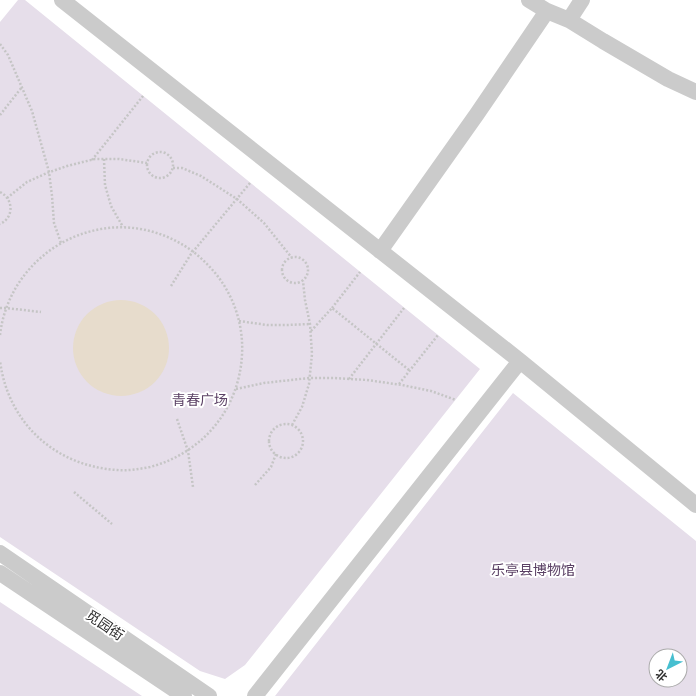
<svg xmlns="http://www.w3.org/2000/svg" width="696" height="696" viewBox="0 0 696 696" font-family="'Alegreya Sans','Noto Sans SC',sans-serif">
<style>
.green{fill:#e6deea;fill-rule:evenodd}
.water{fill:#e7dccc}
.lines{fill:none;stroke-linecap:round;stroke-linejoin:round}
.path{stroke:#c5c5c5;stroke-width:2.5;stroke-dasharray:2 2;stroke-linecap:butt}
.minor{stroke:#cbcbcb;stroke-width:16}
.labels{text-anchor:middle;stroke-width:4;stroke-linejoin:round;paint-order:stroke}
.park-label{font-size:14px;fill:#5b4165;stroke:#fff}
.street-label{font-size:14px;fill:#2e2e2e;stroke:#fff}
</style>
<rect width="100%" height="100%" fill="#fff"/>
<path class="green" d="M18,0H25L480,369L245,665L225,679L200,671L0,537V22Z
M513,393L696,541V696H275ZM656,656H680V680H656Z
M0,602L142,696H0Z"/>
<path class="water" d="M73 348a48 48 0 1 1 96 0a48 48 0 1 1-96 0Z"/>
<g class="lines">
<path class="path" d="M0,44L8,55L32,111L49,172L52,196L54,223L61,243
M0,115L22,87
M147 165a13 13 0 1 1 26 0a13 13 0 1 1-26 0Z
M104,159L105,185L111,206L123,227
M92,160L143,96
M173,168H182L201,176L237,199L264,223L292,258
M0,192C14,199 14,218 0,224
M7,198L27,182L47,173L67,166L95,159H119L147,163
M282 270a13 13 0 1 1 26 0a13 13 0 1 1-26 0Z
M171,286L191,254L250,183
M0,308H6L41,312
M332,308L360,272
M239,321L267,325H287L310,324
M311,331L332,308L409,370
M0,335C6,283 45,241 96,230C136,221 179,235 207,264C231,288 244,321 242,355C239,409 203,453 150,467C139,469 128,471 117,470C55,466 8,423 0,361
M349,379L404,308
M399,384L438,335
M236,389L264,383L309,378H335L367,380L402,385L431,391L456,400
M177,419L188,451L193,487
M269 441a17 17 0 1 1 34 0a17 17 0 1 1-34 0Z
M292,425L302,407L309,384L312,354L310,324L305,300L303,281
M255,485L271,467L276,454
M74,492L112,524"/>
<path class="minor" d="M62,0L520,361L696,505
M529,0L547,11L569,20L603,41L668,79L696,92
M569,20L582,0
M380,251L477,114L547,11
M0,553L209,696
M0,573L184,696
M255,696L520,361"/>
</g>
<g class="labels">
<g class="park-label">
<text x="200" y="405">青春广场</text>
<text x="533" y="575">乐亭县博物馆</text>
</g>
<g class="street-label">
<text transform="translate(105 625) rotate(34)" y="5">觅园街</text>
</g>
</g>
<g transform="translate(668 668) rotate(222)"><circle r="19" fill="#ffffff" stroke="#ababab"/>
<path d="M0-3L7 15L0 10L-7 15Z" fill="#46bfd0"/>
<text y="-6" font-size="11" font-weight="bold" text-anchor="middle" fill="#2e2e2e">北</text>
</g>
</svg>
